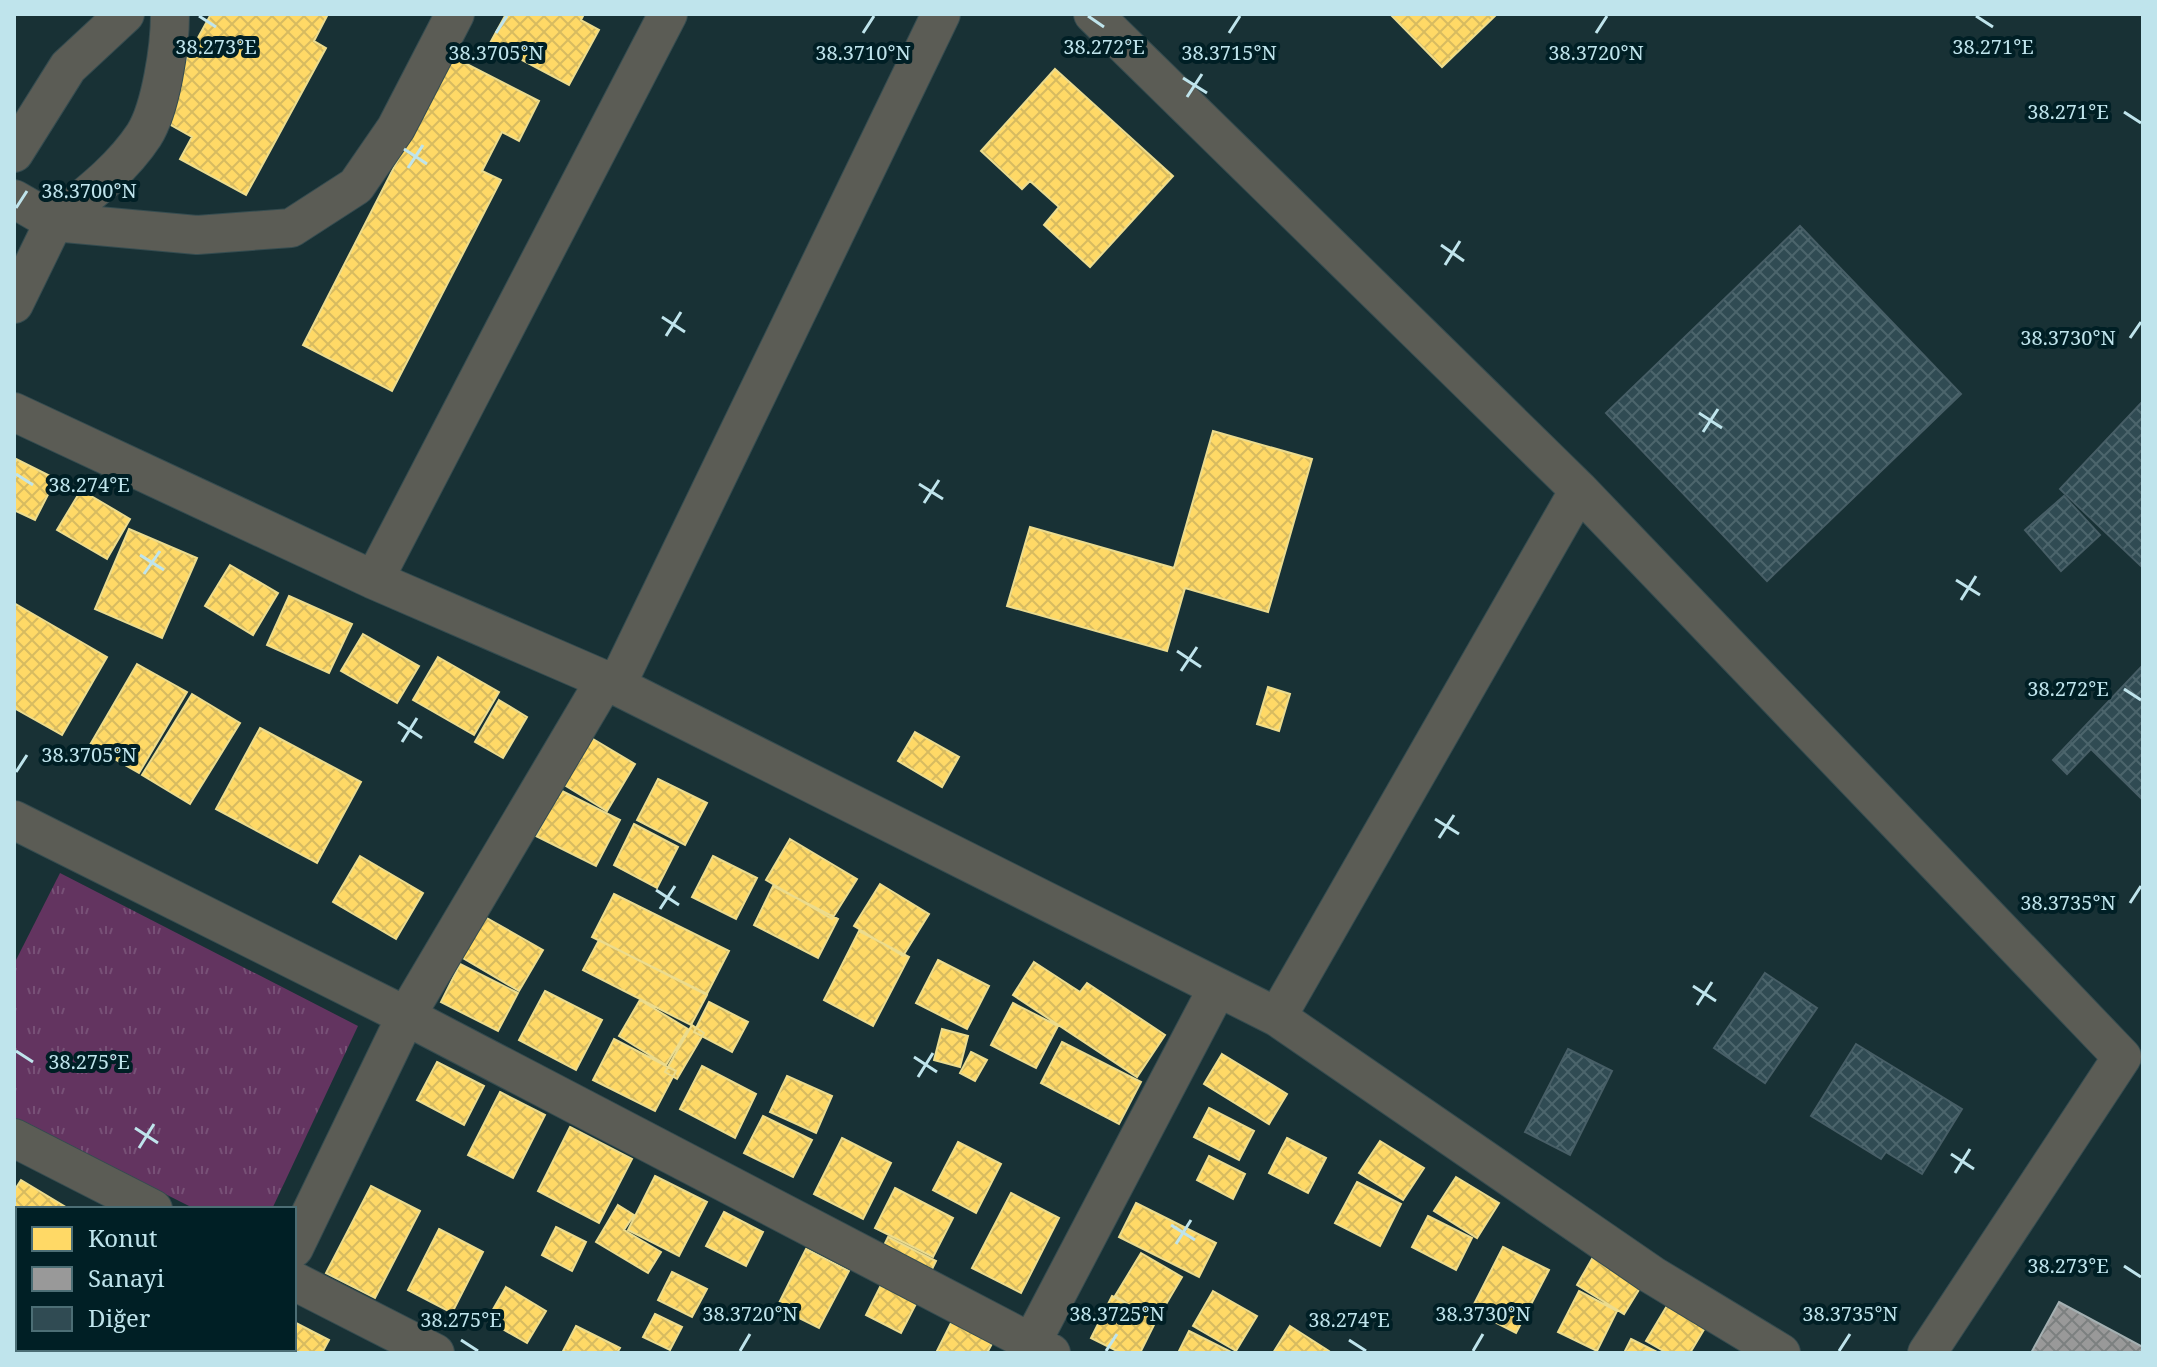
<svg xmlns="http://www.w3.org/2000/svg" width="2157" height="1367" viewBox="0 0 2157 1367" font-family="'Noto Serif',serif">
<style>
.park{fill:url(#park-tufts)}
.homes{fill:url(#homes-cross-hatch);stroke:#ecdc8e;stroke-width:2}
.industry{fill:url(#industry-cross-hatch);stroke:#a4b0b2;stroke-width:2}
.building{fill:url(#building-cross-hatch);stroke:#475e66;stroke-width:2}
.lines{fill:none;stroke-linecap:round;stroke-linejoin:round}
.street-casing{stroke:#354c50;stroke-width:40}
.street{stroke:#5b5c55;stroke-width:38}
.ticks{fill:none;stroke:#bfe4ec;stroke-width:3}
.ticks-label{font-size:20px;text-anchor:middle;fill:#bfe4ec;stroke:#001f25;stroke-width:8;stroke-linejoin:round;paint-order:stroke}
</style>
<defs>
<pattern id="park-tufts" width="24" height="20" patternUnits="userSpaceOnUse" patternTransform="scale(2)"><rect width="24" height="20" fill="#633460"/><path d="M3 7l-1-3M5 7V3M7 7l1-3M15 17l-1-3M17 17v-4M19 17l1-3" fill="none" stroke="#785177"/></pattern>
<pattern id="homes-cross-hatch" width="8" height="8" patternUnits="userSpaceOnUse" patternTransform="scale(2)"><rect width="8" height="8" fill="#ffd966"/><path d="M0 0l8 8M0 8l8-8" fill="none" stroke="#d7bb60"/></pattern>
<pattern id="industry-cross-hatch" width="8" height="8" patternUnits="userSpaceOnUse" patternTransform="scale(2)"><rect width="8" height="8" fill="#999"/><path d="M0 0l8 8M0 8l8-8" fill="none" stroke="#7c8080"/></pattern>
<pattern id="building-cross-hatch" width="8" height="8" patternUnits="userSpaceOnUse" patternTransform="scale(2)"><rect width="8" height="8" fill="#304b53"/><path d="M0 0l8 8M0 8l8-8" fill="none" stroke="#4c656c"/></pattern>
</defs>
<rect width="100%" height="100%" fill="#183135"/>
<path class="park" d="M60,873L358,1026L272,1209H195L14,1118V964Z"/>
<path class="homes" d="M211,14H328L314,41L326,48L246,195L180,159L192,137L155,116Z
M506,14H584L581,20L599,30L569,85L490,43Z
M1390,14H1497L1442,67Z
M451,56L539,101L519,141L502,132L482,171L501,180L392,391L303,345Z
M1055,69L1173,176L1090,267L1044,225L1059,207L1030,181L1022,189L981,151Z
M1213,431L1312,459L1268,612L1185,588L1167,651L1007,606L1030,527L1174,568Z
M14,458L56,479L35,520L14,510Z
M81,490L130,519L107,559L57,530Z
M129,529L197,558L162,638L95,609Z
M230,565L278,593L253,635L205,606Z
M289,596L352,624L329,673L267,645Z
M14,603L107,657L62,735L14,708Z
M363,634L419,666L397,703L341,671Z
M438,657L499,692L474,735L413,700Z
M137,664L187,692L139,773L90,745Z
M1268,687L1290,694L1279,731L1257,724Z
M192,694L240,723L190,804L142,775Z
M499,700L527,717L503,758L475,742Z
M260,728L361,782L317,863L216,809Z
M915,732L959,757L942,787L898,761Z
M588,736L635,764L607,811L561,783Z
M658,779L707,803L685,845L637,820Z
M560,790L620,820L596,866L536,836Z
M634,824L678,847L657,888L614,865Z
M790,839L857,879L832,919L766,880Z
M360,856L423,893L396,939L333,902Z
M713,856L757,878L736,919L692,897Z
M880,884L929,914L903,956L854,926Z
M773,886L838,919L818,958L754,925Z
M614,894L729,951L707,994L592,937Z
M485,917L543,950L519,991L461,957Z
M859,931L909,957L873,1026L824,1000Z
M599,940L707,995L691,1025L583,970Z
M938,960L989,986L967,1029L916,1003Z
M1034,962L1080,992L1087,983L1165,1035L1137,1077L1013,995Z
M460,964L518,993L498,1031L441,1002Z
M545,991L602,1020L576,1070L519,1040Z
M640,1000L688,1029L666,1065L619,1036Z
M709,1002L748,1022L732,1052L694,1032Z
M1013,1003L1058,1026L1036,1068L991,1045Z
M692,1025L704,1033L677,1079L665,1072Z
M942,1029L968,1036L960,1067L934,1060Z
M614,1039L676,1071L655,1111L593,1080Z
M1062,1042L1141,1082L1119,1124L1041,1083Z
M971,1052L987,1060L975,1081L960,1073Z
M1222,1054L1287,1094L1269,1124L1204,1084Z
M437,1062L484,1086L464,1125L417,1100Z
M702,1066L756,1094L735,1138L680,1109Z
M787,1076L832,1096L816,1133L770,1112Z
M500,1092L545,1115L513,1178L468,1155Z
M1209,1108L1254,1131L1239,1160L1194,1137Z
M763,1116L812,1140L793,1177L744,1153Z
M570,1127L632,1159L599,1223L538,1191Z
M842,1138L891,1163L863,1219L814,1194Z
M1287,1138L1326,1158L1308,1193L1269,1173Z
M1380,1141L1424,1168L1403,1200L1359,1173Z
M958,1142L1001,1164L976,1213L933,1190Z
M1209,1156L1245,1174L1233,1199L1197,1180Z
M655,1176L707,1202L679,1256L628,1230Z
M1456,1177L1499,1203L1477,1238L1434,1211Z
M21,1180L69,1209H18V1227L14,1225V1191Z
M1357,1182L1401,1204L1380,1246L1335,1223Z
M371,1186L420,1211L375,1298L326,1273Z
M895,1188L953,1218L933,1257L875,1228Z
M1011,1193L1059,1218L1021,1293L972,1268Z
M1136,1203L1216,1243L1199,1277L1119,1237Z
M618,1205L634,1215L624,1230L661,1252L648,1273L596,1242Z
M724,1212L763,1232L746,1266L706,1246Z
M1428,1216L1472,1238L1456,1270L1412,1247Z
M556,1227L586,1242L572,1271L542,1255Z
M439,1229L483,1252L452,1313L408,1290Z
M14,1234L18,1236V1274L14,1272Z
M888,1237L936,1261L918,1298L870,1274Z
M1600,1245L1648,1275L1624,1314L1577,1285Z
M1503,1247L1549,1270L1516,1333L1471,1310Z
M806,1249L849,1271L819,1328L777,1307Z
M1141,1253L1182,1277L1156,1321L1115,1296Z
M672,1272L707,1289L692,1317L658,1300Z
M882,1283L918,1300L901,1333L866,1315Z
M506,1287L546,1311L527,1343L487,1320Z
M1213,1291L1257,1316L1236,1351L1193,1326Z
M1579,1291L1617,1311L1597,1351L1558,1332Z
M1674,1294L1712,1316L1690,1353H1667L1646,1341Z
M1112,1296L1157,1319L1140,1353H1121L1091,1338Z
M655,1314L682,1327L670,1350L643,1337Z
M953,1319L994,1340L987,1353H936Z
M294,1322L329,1340L322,1353L274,1351L294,1349Z
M576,1326L620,1348L617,1353H562Z
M1290,1326L1329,1351L1328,1353H1273Z
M1189,1331L1233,1353H1178Z
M1631,1339L1659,1353H1624Z
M142,1349H192L190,1353H150Z"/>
<path class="industry" d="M2059,1302L2143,1347V1353H2031Z"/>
<path class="building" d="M1800,226L1961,394L1767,581L1606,413Z
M2143,401V568L2060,489Z
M2064,496L2100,535L2061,571L2025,530Z
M2143,665V800L2091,749L2067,774L2053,760Z
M1765,973L1817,1008L1765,1083L1714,1048Z
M1856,1044L1962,1109L1922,1174L1886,1152L1881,1159L1811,1116Z
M1568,1049L1612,1071L1570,1155L1525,1132Z"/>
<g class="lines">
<defs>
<path id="street" d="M1093,14L1579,490L2122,1057L1927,1353
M14,153L68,67L125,14
M14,199L54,222C86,196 121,170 144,135C161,108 170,46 170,14
M14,304L54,222L197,235L291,228L356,186L396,128L455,14
M14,412L374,580L605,680L1277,1017L1652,1275L1781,1353
M374,580L668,14
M616,686L941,14
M14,820L406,1016L1051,1353
M1277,1017L1579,490
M14,1138L153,1209
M294,1248L406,1016L605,680
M294,1281L435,1353
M239,1353L242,1349
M1026,1353L1217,989"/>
</defs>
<use href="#street" class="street-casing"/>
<use href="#street" class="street"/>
</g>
<path class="ticks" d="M199,16L216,27M1088,16L1104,27M1976,16L1993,27M496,33L507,16M863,33L874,16M1229,33L1240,16M1596,33L1607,16M1183,78L1207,93M1187,97L1202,74M2124,112L2141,123M404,149L427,164M408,168L423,145M16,208L27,191M1441,245L1464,261M1445,265L1460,241M662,317L685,332M666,336L681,312M2130,338L2141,322M1699,413L1722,428M1703,432L1718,409M16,474L33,485M919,484L943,499M924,503L939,480M140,555L164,570M144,574L160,551M1956,580L1980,595M1961,600L1976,576M1177,651L1201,667M1181,671L1197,647M2124,689L2141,700M398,722L422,738M402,742L417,718M16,772L27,755M1435,819L1459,834M1439,838L1454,815M656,890L679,905M2130,903L2141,886M660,909L675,886M1693,986L1716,1001M1697,1005L1712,982M16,1051L33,1062M914,1057L937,1072M918,1077L933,1053M135,1128L158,1143M139,1148L154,1124M1951,1154L1974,1169M1955,1173L1970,1149M1171,1225L1195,1240M1176,1244L1191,1220M2124,1266L2141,1277M461,1340L478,1351M1349,1340L1366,1351M740,1351L750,1334M1106,1351L1117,1334M1473,1351L1483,1334M1839,1351L1850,1334"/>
<g class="ticks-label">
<text x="1104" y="54">38.272°E</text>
<text x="1993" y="54">38.271°E</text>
<text x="216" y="54">38.273°E</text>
<text x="496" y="60">38.3705°N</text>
<text x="863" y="60">38.3710°N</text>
<text x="1229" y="60">38.3715°N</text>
<text x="1596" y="60">38.3720°N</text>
<text x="2068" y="119">38.271°E</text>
<text x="89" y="198">38.3700°N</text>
<text x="2068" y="345">38.3730°N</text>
<text x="89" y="492">38.274°E</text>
<text x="2068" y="696">38.272°E</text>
<text x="89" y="762">38.3705°N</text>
<text x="2068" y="910">38.3735°N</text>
<text x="89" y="1069">38.275°E</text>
<text x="2068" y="1273">38.273°E</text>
<text x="750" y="1321">38.3720°N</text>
<text x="1117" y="1321">38.3725°N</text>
<text x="1483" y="1321">38.3730°N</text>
<text x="1850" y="1321">38.3735°N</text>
<text x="461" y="1327">38.275°E</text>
<text x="1349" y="1327">38.274°E</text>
</g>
<rect width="2157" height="1367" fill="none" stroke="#bfe4ec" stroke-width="32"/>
<rect x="16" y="1207" width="280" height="144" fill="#001f25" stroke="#4c6e75" stroke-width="2"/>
<rect x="32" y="1227" width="40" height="24" fill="#ffd966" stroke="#4c6e75" stroke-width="2"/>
<text x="88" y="1247" font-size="24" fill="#bfe4ec">Konut</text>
<rect x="32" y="1267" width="40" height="24" fill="#999999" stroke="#4c6e75" stroke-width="2"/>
<text x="88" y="1287" font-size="24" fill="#bfe4ec">Sanayi</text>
<rect x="32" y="1307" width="40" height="24" fill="#304b53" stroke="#4c6e75" stroke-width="2"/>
<text x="88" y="1327" font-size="24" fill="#bfe4ec">Diğer</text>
</svg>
